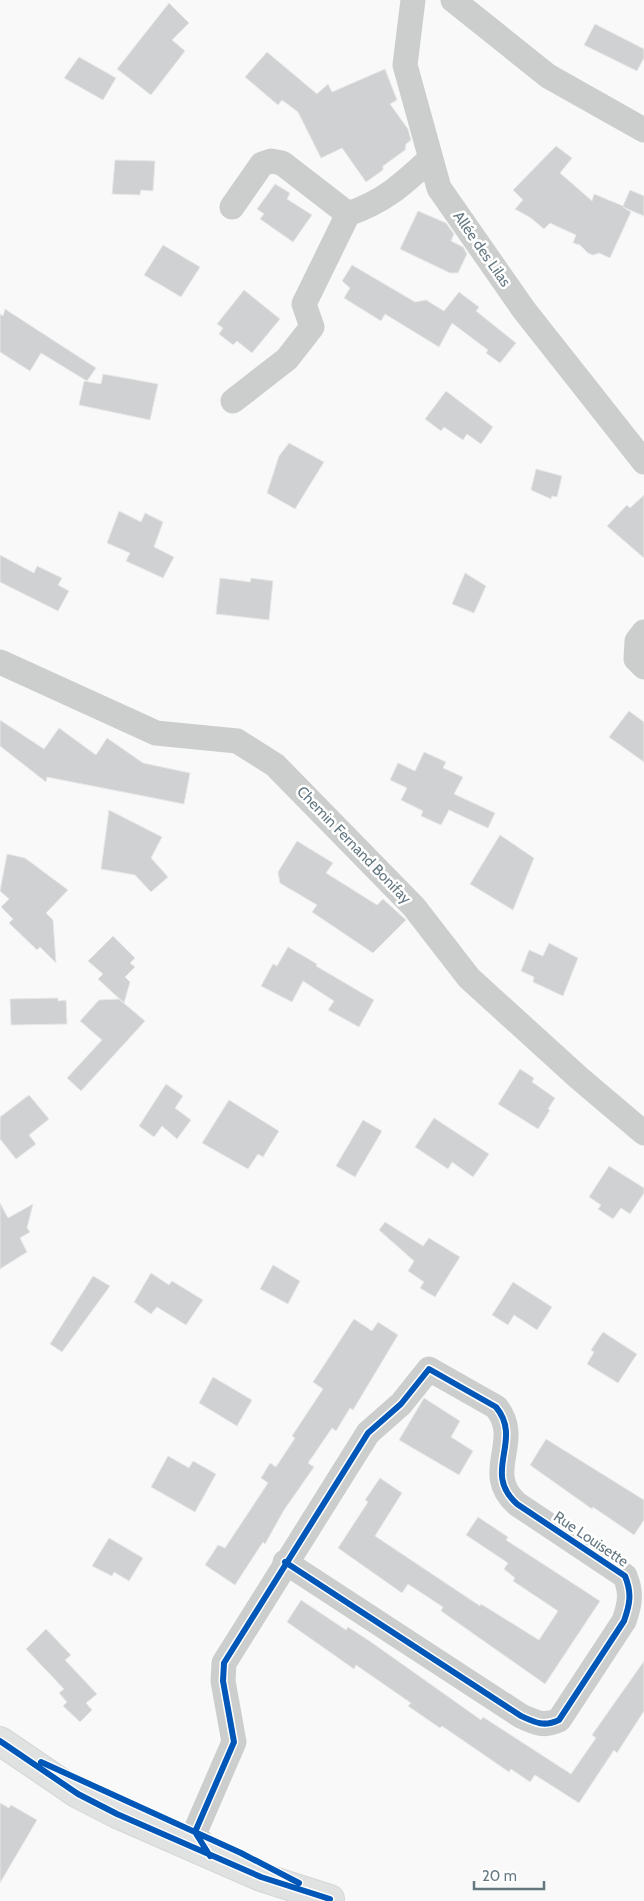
<svg xmlns="http://www.w3.org/2000/svg" width="644" height="1901" viewBox="0 0 644 1901" font-family="Cabin,sans-serif">
<style>
.building{fill:#cfd1d2;stroke:#e8e8e8}
.lines{fill:none;stroke-linecap:round;stroke-linejoin:round}
.secondary-casing{stroke:#d5d6d6;stroke-width:30}
.street{stroke:#cccece;stroke-width:25}
.secondary{stroke:#e0e1e1;stroke-width:28}
.cycleway-casing{stroke:#fff;stroke-width:9}
.cycleway{stroke:#0057b8;stroke-width:6}
.labels{text-anchor:middle;stroke-width:5;stroke-linejoin:round;paint-order:stroke}
.street-label{font-size:15px;fill:#657882;stroke:#fff}
</style>
<rect width="100%" height="100%" fill="#f9f9f9"/>
<path class="building" d="M169,3L189,23L172,40L185,51L151,95L117,69Z
M595,24L644,49V58L637,71L584,45Z
M267,52L317,94L328,84L332,92L385,69L397,100L390,104L408,129L411,140L406,144L405,150L383,166V170L366,182L342,148L321,158L298,112L282,100L278,105L245,77Z
M79,57L116,78L103,100L64,78Z
M556,146L572,158L560,173L592,201L594,194L623,206L630,190L644,196V216L623,207L631,212L610,258L599,253L593,255L588,253L580,245L573,243L576,235L550,223L544,229L531,218L515,209L523,200L513,190Z
M115,160L155,161L153,191L141,190L140,195L112,194Z
M275,184L290,193L287,199L312,215L293,242L260,219L264,214L257,209Z
M418,211L446,223L454,234L451,241L463,247L467,254L458,273H450L400,249Z
M163,245L200,267L181,297L144,275Z
M352,265L415,302L426,300L444,311L459,292L479,307L476,311L516,343L500,363L486,353L488,350L452,323L439,347L385,314L381,321L344,298L350,288L342,281Z
M244,290L280,319L252,353L237,341L233,345L219,334L223,328L217,324Z
M5,309L96,368L87,381L41,353L30,371L0,352V314L3,316Z
M103,374L158,384L150,420L79,405L84,381L101,384Z
M446,391L493,427L481,444L467,434L463,440L444,427L441,431L425,419Z
M289,443L324,462L295,509L267,493L279,456Z
M536,469L562,476L557,497L552,496L551,499L531,490Z
M644,495V558L607,526L627,505L630,508Z
M119,511L141,522L145,513L163,522L154,547L174,557L163,578L126,561L130,553L107,543Z
M0,555L34,573L37,566L62,578L58,585L69,591L58,611L0,582Z
M465,573L486,586L474,613L452,604Z
M220,578L250,582L251,578L273,581L269,620L216,614Z
M629,711L644,722V762L609,737Z
M0,720L44,749L59,728L96,755L107,738L143,763L190,773L184,804L47,777L46,782L0,746Z
M424,752L446,762L443,768L463,777L454,794L495,813L488,828L449,810L441,825L421,816L423,811L401,800L407,788L390,780L398,763L415,771Z
M109,810L162,837L151,858L168,877L151,892L135,875L101,869Z
M500,835L534,858L513,910L470,884Z
M297,841L333,863L326,873L377,905L383,899L406,920L373,953L312,912L317,905L280,883L278,872Z
M7,854L25,858L68,890L46,913L53,920L56,963L40,947L37,950L9,923L13,919L1,907L9,899L0,891Z
M113,936L135,958L130,963L135,967L125,977L130,982L124,1003L98,979L103,974L88,961Z
M549,943L578,958L563,996L533,982L534,977L521,971L529,950L543,956Z
M288,947L317,964L316,966L374,1000L359,1027L328,1010L334,1001L303,981L292,1002L261,986L273,964L277,966Z
M58,998V1001L66,1000L67,1024L11,1025L10,999Z
M119,999L145,1021L81,1091L67,1078L102,1040L80,1021L99,1000Z
M520,1069L534,1078L532,1082L555,1098L548,1109L550,1110L538,1129L498,1104Z
M166,1084L183,1096L175,1108L191,1120L177,1139L162,1126L154,1137L139,1126Z
M29,1095L49,1119L29,1135L36,1144L16,1159L0,1139V1117Z
M229,1100L279,1131L263,1157L258,1154L248,1169L202,1143Z
M434,1118L489,1154L473,1177L452,1162L448,1169L415,1147Z
M363,1120L382,1131L355,1177L336,1166Z
M609,1166L644,1188V1193L630,1214L621,1208L613,1219L598,1209L601,1205L589,1197Z
M0,1203L8,1218L33,1204L27,1228L30,1232L20,1238L27,1252L0,1269Z
M385,1222L423,1246L429,1238L460,1257L435,1297L420,1288L424,1282L408,1271L414,1261L379,1230Z
M273,1265L300,1281L288,1304L260,1289Z
M151,1273L169,1285L172,1281L203,1300L186,1325L157,1307L151,1314L134,1302Z
M93,1276L110,1286L62,1352L50,1344Z
M513,1282L552,1307L537,1330L514,1315L508,1325L492,1315Z
M354,1319L372,1331L378,1322L398,1335L353,1410L350,1408L336,1431L332,1428L308,1463L314,1467L284,1510L265,1544L263,1542L235,1585L205,1565L218,1545L225,1548L268,1483L261,1478L270,1463L276,1467L295,1438L292,1436L323,1389L313,1382Z
M603,1332L637,1354L618,1383L587,1364L594,1352L591,1350Z
M213,1377L252,1400L237,1426L199,1403Z
M424,1398L460,1421L451,1437L473,1451L459,1475L399,1440Z
M546,1439L644,1500V1520L634,1535L593,1507L592,1509L530,1465Z
M168,1456L189,1468L193,1461L216,1474L195,1512L151,1487Z
M380,1478L402,1493L375,1536L480,1606L481,1604L539,1640L558,1611L513,1581L515,1578L504,1569L508,1563L466,1535L478,1517L508,1537L506,1540L600,1601L545,1684L441,1611L443,1607L408,1584L402,1593L338,1548L368,1502L365,1500Z
M109,1538L143,1558L129,1581L114,1572L112,1576L92,1566Z
M301,1600L346,1630L348,1627L371,1642L481,1720L483,1717L571,1774L596,1738L592,1735L644,1661V1711L617,1753L614,1750L579,1803L535,1775L530,1782L511,1769L509,1772L442,1726L440,1728L408,1706L411,1703L356,1665L354,1669L287,1622Z
M46,1629L71,1655L65,1660L97,1694L86,1703L92,1710L80,1722L63,1706L67,1702L59,1693L64,1689L26,1649Z
M0,1803L9,1808L11,1805L37,1820L0,1883Z"/>
<g class="lines">
<defs>
<path id="secondary" d="M0,1741L78,1794L117,1814L261,1877L330,1899"/>
</defs>
<use href="#secondary" class="secondary-casing"/>
<path class="street" d="M413,0L405,65L439,188L524,310L644,462
M453,0L548,76L644,130
M232,207L262,164L271,161L282,163L348,214
M233,401L287,359L312,327L304,304L348,214C385,201 402,185 430,159
M644,632L637,641L636,659L644,667
M0,662L156,733L237,741L275,765L414,907L469,978L579,1078L644,1133
M210,1856L195,1832L234,1742L223,1681L224,1663L368,1433L401,1404L429,1369L496,1407C524,1441 481,1472 517,1504L625,1576C632,1593 630,1604 624,1621L559,1720C544,1727 536,1723 521,1716L285,1562"/>
<use href="#secondary" class="secondary"/>
<defs>
<path id="cycleway" d="M0,1741L78,1794L117,1814L261,1877L330,1899
M41,1762L241,1853L299,1883
M210,1856L195,1832L234,1742L223,1681L224,1663L368,1433L401,1404L429,1369L496,1407C524,1441 481,1472 517,1504L625,1576C632,1593 630,1604 624,1621L559,1720C544,1727 536,1723 521,1716L285,1562"/>
</defs>
<use href="#cycleway" class="cycleway-casing"/>
<use href="#cycleway" class="cycleway"/>
</g>
<g class="labels">
<g class="street-label">
<text transform="translate(482 249) rotate(55)" y="5">Allée des Lilas</text>
<text transform="translate(354 845) rotate(46)" y="5">Chemin Fernand Bonifay</text>
<text transform="translate(591 1539) rotate(34)" y="5">Rue Louisette</text>
</g>
</g>
<path d="M474 1881v8h70v-8" fill="none" stroke="#657882" stroke-width="2.5"/>
<text x="482" y="1881" font-size="15" fill="#657882" stroke="#ffffff" stroke-width="4" paint-order="stroke">20 m</text>
</svg>
